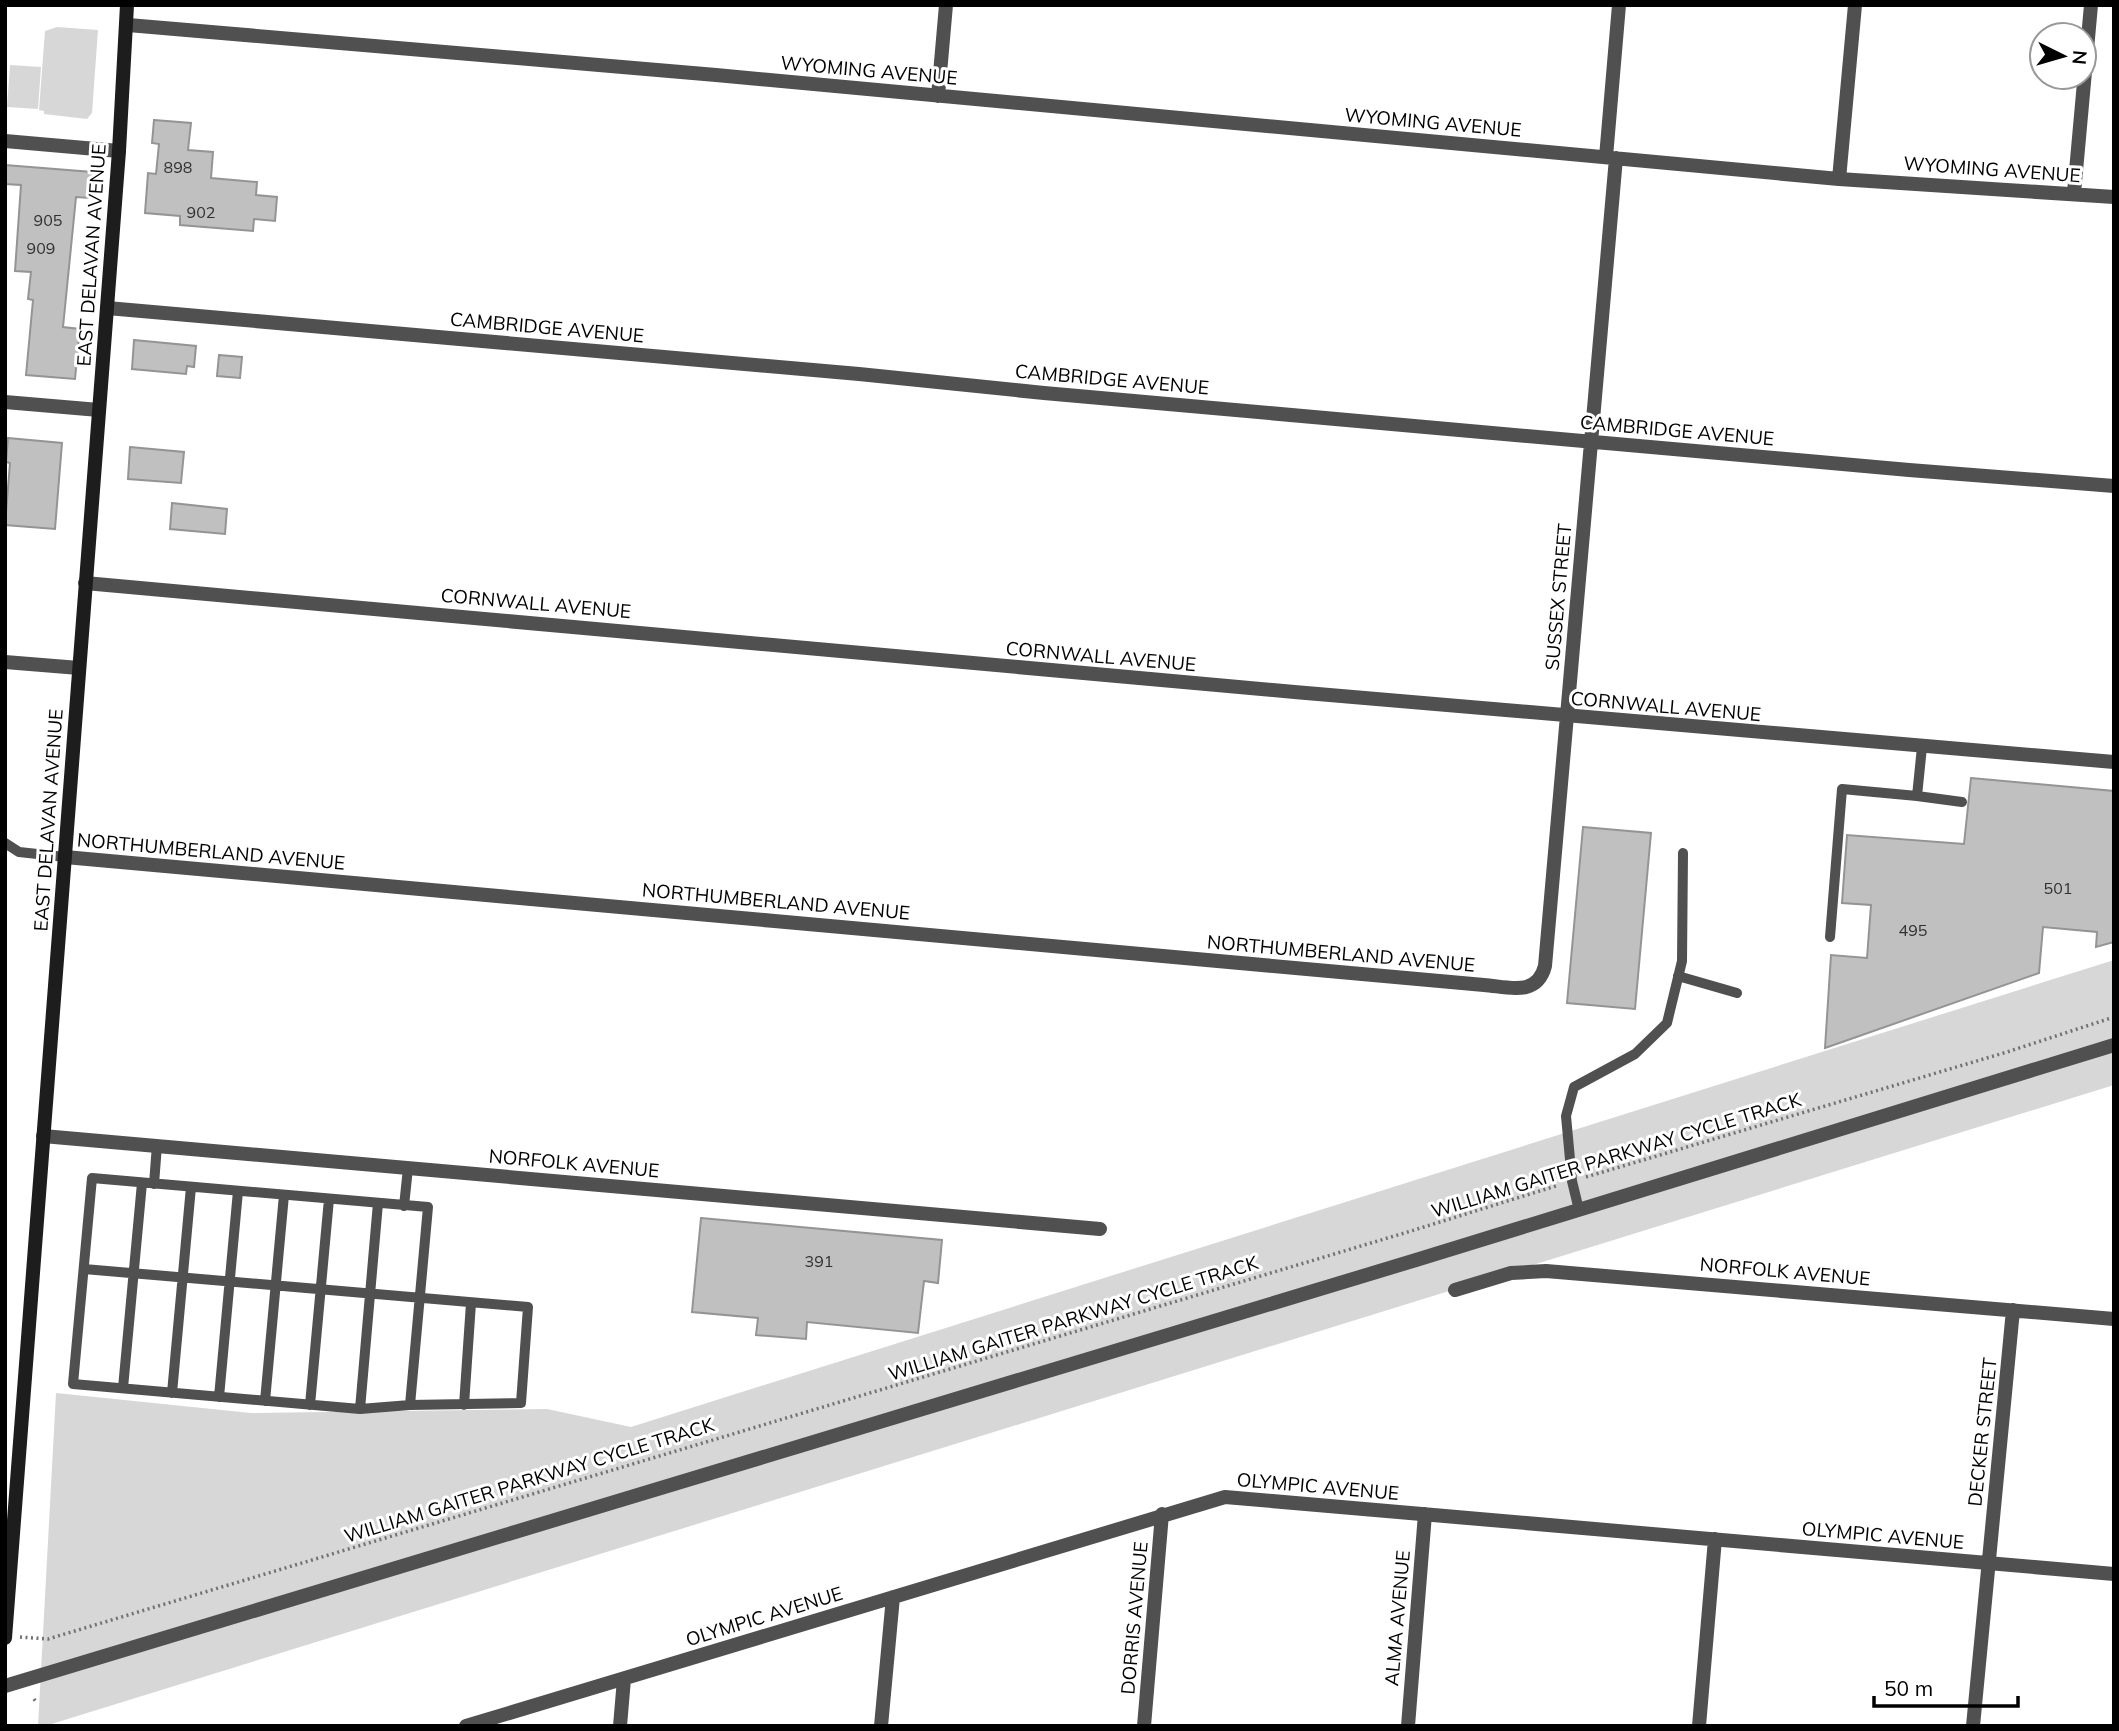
<svg xmlns="http://www.w3.org/2000/svg" width="2119" height="1731" viewBox="0 0 2119 1731" font-family="Mulish,sans-serif">
<style>
.green{fill:#d7d7d7}
.building{fill:#c0c0c0;stroke:#949494;stroke-width:2}
.lines{fill:none;stroke-linecap:round;stroke-linejoin:round}
.path{stroke:#727272;stroke-width:3.5;stroke-dasharray:2 3.5;stroke-linecap:butt}
.lane{stroke:#505050;stroke-width:10}
.street{stroke:#505050;stroke-width:14}
.secondary{stroke:#1d1d1d;stroke-width:14}
.labels{text-anchor:middle;stroke-width:6;stroke-linejoin:round;paint-order:stroke}
.number-label{font-size:16px;fill:#303030}
.street-label{font-size:19px;fill:#000;stroke:#fff}
</style>
<rect width="100%" height="100%" fill="#fff"/>
<path class="green" d="M57,27L98,30L92,113L87,119L44,114V111L39,110L45,31Z
M10,65L41,67L38,109L7,107Z
M2114,960V1085L45,1726H38L56,1393L251,1413L547,1409L631,1427Z"/>
<path class="building" d="M154,120L191,123L188,150L213,152L211,178L257,182L256,195L277,197L275,221L254,219L253,231L180,225V216L145,213L148,173L156,174L159,144L152,143Z
M5,165L92,172L90,198L76,197L63,327L80,329L75,379L26,375L33,300L28,299L31,272L15,271L21,185L5,184Z
M134,340L196,346L194,367L187,366L186,374L132,369Z
M219,355L242,357L240,378L217,376Z
M8,438L62,443L55,529L5,525L10,463L6,462Z
M130,447L184,452L181,483L128,479Z
M172,503L227,509L225,534L170,529Z
M1971,778L2114,791V942L2096,947L2097,932L2043,927L2039,973L1825,1048L1831,955L1867,958L1871,905L1842,903L1847,835L1964,844Z
M1583,827L1651,833L1635,1009L1567,1003Z
M701,1218L942,1240L938,1283L924,1281L918,1333L807,1322L806,1339L756,1335L758,1318L692,1312Z"/>
<g class="lines">
<path class="path" d="M1586,1177L2007,1052L2114,1017
M20,1637L48,1639L1411,1231L1559,1185
M34,1699L37,1703"/>
<path class="lane" d="M1922,747L1917,796L1962,802
M5,843L19,852L65,857
M1830,937L1842,789L1917,796
M1678,976L1737,993
M154,1184L157,1145
M404,1206L408,1168
M1579,1210L1572,1181L1566,1116L1574,1087L1635,1054L1667,1023L1682,961L1683,853
M84,1269C232,1281 380,1295 528,1307L521,1403L410,1405L360,1409L73,1384L92,1178L428,1207L410,1405
M123,1388L142,1183
M172,1393L191,1187
M219,1397L238,1191
M265,1401L284,1195
M310,1405L329,1199
M464,1405L471,1303
M360,1409L378,1203"/>
<path class="street" d="M128,25L716,75L1839,179L2114,197
M938,96L946,5
M5,141L119,151
M1606,157L1619,5
M1839,179L1855,5
M2074,193L2091,5
M107,308L859,374L1044,393L1909,470L2114,486
M5,402L99,410
M85,583C762,642 1437,708 2114,762
M5,662L79,668
M65,857C538,899 1011,943 1484,985C1509,987 1537,997 1545,966L1616,158
M43,1136L1100,1229
M1455,1290L1511,1273L1546,1271L2114,1319
M5,1686L1416,1260L2114,1045
M466,1726L1225,1497L2114,1574
M620,1726L624,1679
M881,1726L893,1597
M1144,1726L1162,1514
M1408,1726L1425,1514
M1699,1726L1715,1539
M1973,1726L2013,1310"/>
<path class="secondary" d="M5,1638L119,151L127,5"/>
</g>
<g class="labels">
<g class="number-label">
<text x="178" y="173">898</text>
<text x="201" y="218">902</text>
<text x="48" y="226">905</text>
<text x="41" y="254">909</text>
<text x="2058" y="894">501</text>
<text x="1913" y="936">495</text>
<text x="819" y="1267">391</text>
</g>
<g class="street-label">
<text transform="translate(869 70) rotate(5)" y="7">WYOMING AVENUE</text>
<text transform="translate(1433 122) rotate(5)" y="7">WYOMING AVENUE</text>
<text transform="translate(1992 169) rotate(4)" y="7">WYOMING AVENUE</text>
<text transform="translate(91 255) rotate(-86)" y="7">EAST DELAVAN AVENUE</text>
<text transform="translate(547 327) rotate(5)" y="7">CAMBRIDGE AVENUE</text>
<text transform="translate(1112 379) rotate(5)" y="7">CAMBRIDGE AVENUE</text>
<text transform="translate(1677 430) rotate(5)" y="7">CAMBRIDGE AVENUE</text>
<text transform="translate(1558 597) rotate(-85)" y="7">SUSSEX STREET</text>
<text transform="translate(536 603) rotate(5)" y="7">CORNWALL AVENUE</text>
<text transform="translate(1101 656) rotate(5)" y="7">CORNWALL AVENUE</text>
<text transform="translate(1666 706) rotate(5)" y="7">CORNWALL AVENUE</text>
<text transform="translate(48 820) rotate(-86)" y="7">EAST DELAVAN AVENUE</text>
<text transform="translate(211 851) rotate(5)" y="7">NORTHUMBERLAND AVENUE</text>
<text transform="translate(776 901) rotate(5)" y="7">NORTHUMBERLAND AVENUE</text>
<text transform="translate(1341 953) rotate(5)" y="7">NORTHUMBERLAND AVENUE</text>
<text transform="translate(1616 1155) rotate(-17)" y="7">WILLIAM GAITER PARKWAY CYCLE TRACK</text>
<text transform="translate(574 1163) rotate(5)" y="7">NORFOLK AVENUE</text>
<text transform="translate(1785 1271) rotate(5)" y="7">NORFOLK AVENUE</text>
<text transform="translate(1073 1318) rotate(-17)" y="7">WILLIAM GAITER PARKWAY CYCLE TRACK</text>
<text transform="translate(1982 1432) rotate(-84)" y="7">DECKER STREET</text>
<text transform="translate(529 1480) rotate(-17)" y="7">WILLIAM GAITER PARKWAY CYCLE TRACK</text>
<text transform="translate(1318 1486) rotate(5)" y="7">OLYMPIC AVENUE</text>
<text transform="translate(1883 1535) rotate(5)" y="7">OLYMPIC AVENUE</text>
<text transform="translate(764 1616) rotate(-17)" y="7">OLYMPIC AVENUE</text>
<text transform="translate(1134 1618) rotate(-85)" y="7">DORRIS AVENUE</text>
<text transform="translate(1397 1618) rotate(-85)" y="7">ALMA AVENUE</text>
</g>
</g>
<rect width="2119" height="1731" fill="none" stroke="#000000" stroke-width="14"/>
<g transform="translate(2063 56) rotate(95)"><circle r="33" fill="#ffffff" stroke="#999999" stroke-width="2"/>
<path d="M0-5L12 26L0 18L-12 26Z" fill="#000000"/>
<text y="-10" font-size="19" font-weight="bold" text-anchor="middle" fill="#000000">N</text>
</g>
<path d="M1874 1696v10h144v-10" fill="none" stroke="#000000" stroke-width="3.5"/>
<text x="1884" y="1696" font-size="21" fill="#000000" stroke="#ffffff" stroke-width="5" paint-order="stroke">50 m</text>
</svg>
